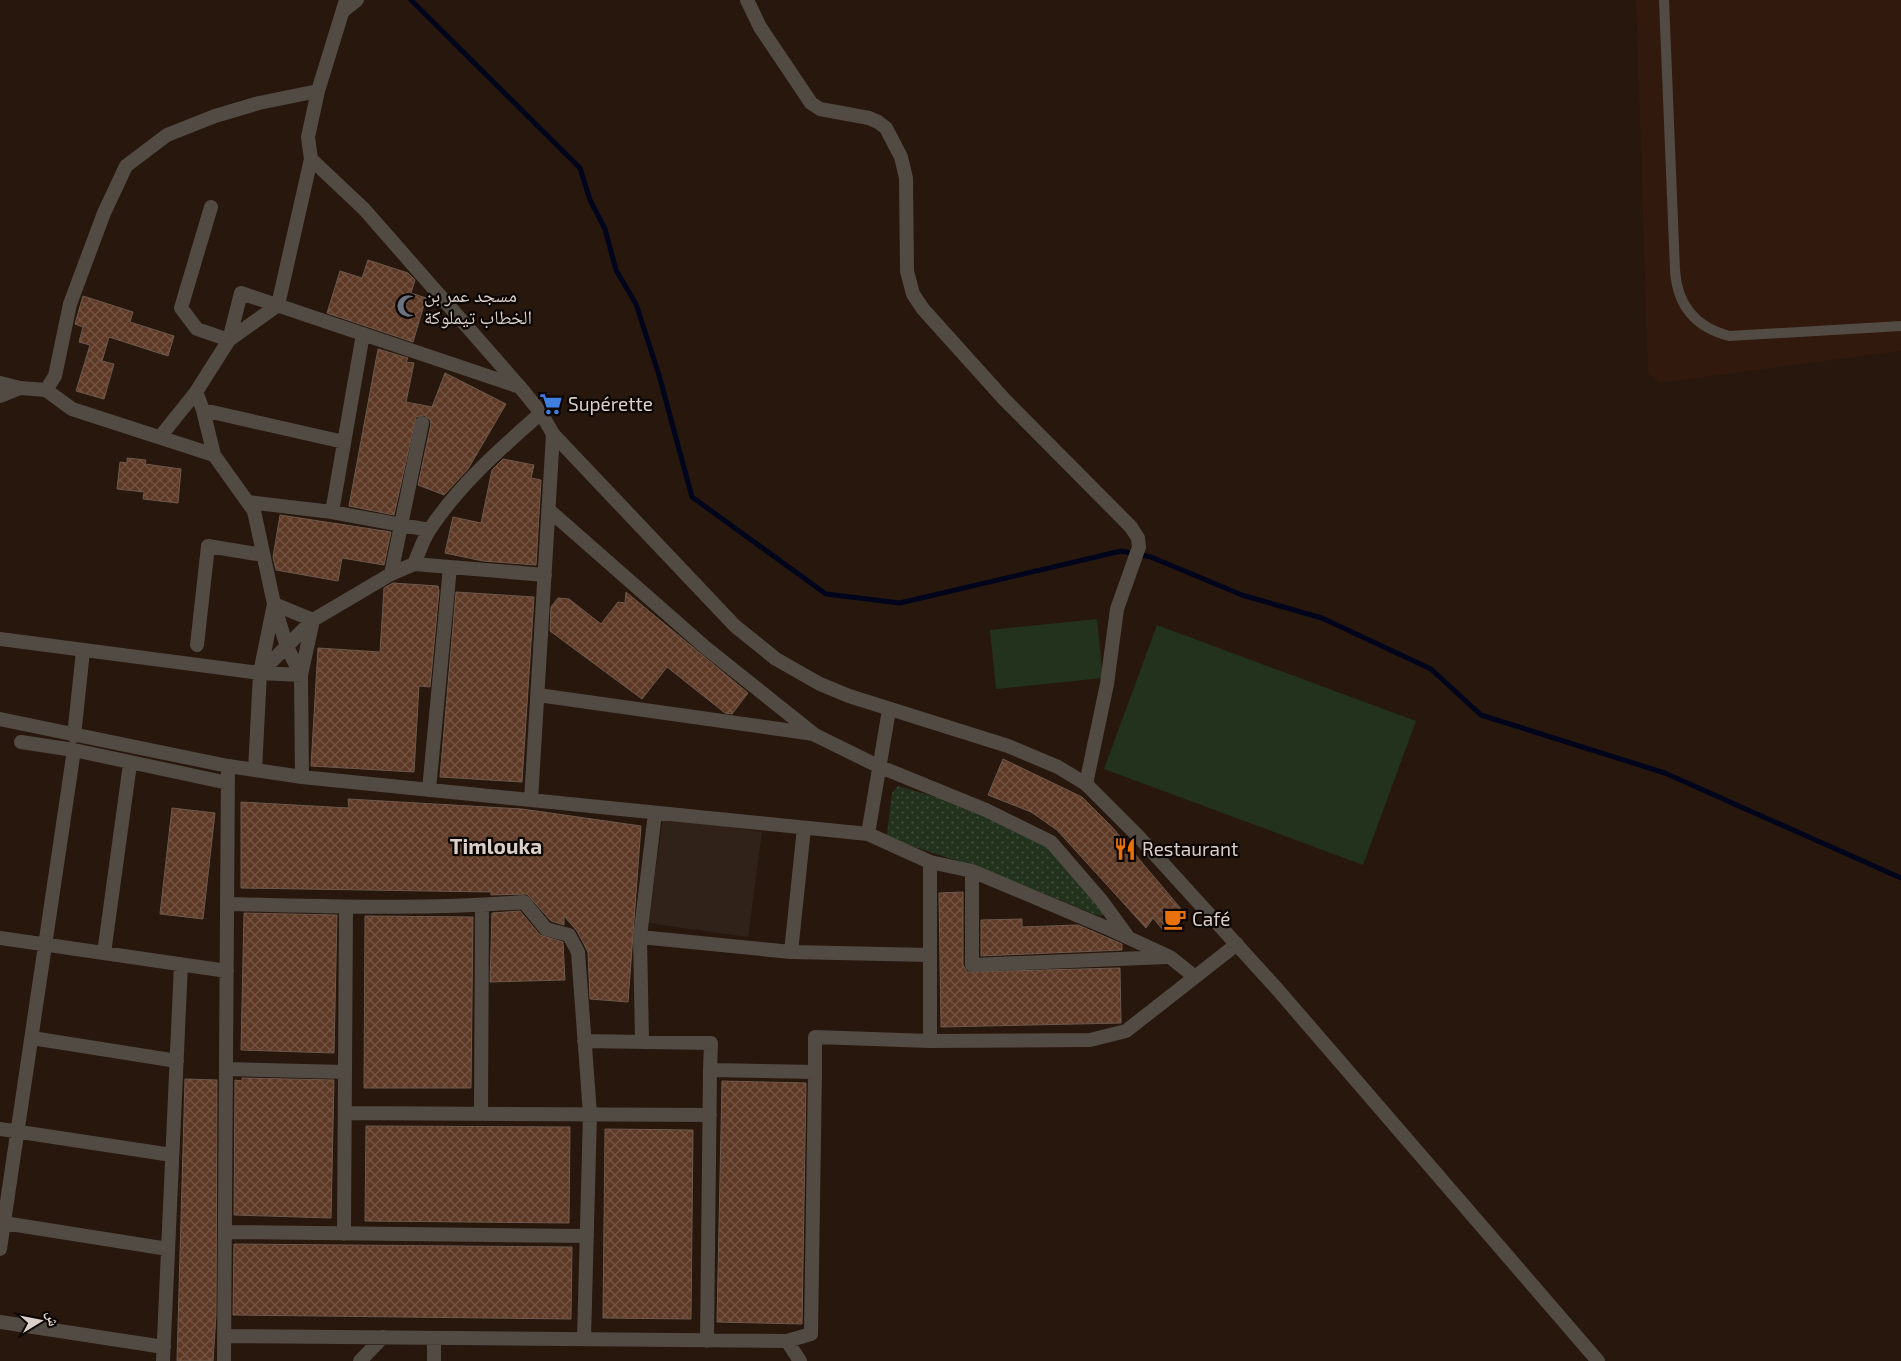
<svg xmlns="http://www.w3.org/2000/svg" width="1901" height="1361" viewBox="0 0 1901 1361" font-family="'Exo 2','Noto Naskh Arabic',sans-serif">
<style>
.built{fill:#311a0d}
.education{fill:#312219}
.grass{fill:#23321d}
.garden{fill:url(#garden-dots)}
.lines{fill:none;stroke-linecap:round;stroke-linejoin:round}
.stream{stroke:#00051c;stroke-width:5}
.building{fill:url(#building-cross-hatch);stroke:#6c584d}
.service{stroke:#524b44;stroke-width:10}
.minor{stroke:#524b44;stroke-width:14}
.tertiary{stroke:#524b44;stroke-width:14}
.labels{text-anchor:middle;stroke-width:4.5;stroke-linejoin:round;paint-order:stroke}
.poi-label{font-size:19px;fill:#dbcfc9;stroke:#0b0503;text-anchor:start}
.quarter-label{font-size:21px;font-weight:bold;fill:#dbcfc9;stroke:#0b0503}
</style>
<defs>
<pattern id="garden-dots" width="8" height="8" patternUnits="userSpaceOnUse" patternTransform="scale(1.25)"><rect width="8" height="8" fill="#23321d"/><path d="M2 2h.1M6 6h.1" fill="none" stroke="#424f3c" stroke-width="1.8" stroke-linecap="round"/></pattern>
<pattern id="building-cross-hatch" width="8" height="8" patternUnits="userSpaceOnUse" patternTransform="scale(1.25)"><rect width="8" height="8" fill="#5e3a26"/><path d="M0 0l8 8M0 8l8-8" fill="none" stroke="#745544"/></pattern>
</defs>
<rect width="100%" height="100%" fill="#27170d"/>
<path class="built" d="M1636,0H1901V351L1659,383L1648,372Z"/>
<path class="education" d="M663,817L762,832L748,937L648,923Z"/>
<path class="grass" d="M1097,619L1103,678L996,689L990,630Z
M1157,625L1416,721L1363,865L1104,769Z"/>
<path class="garden" d="M898,786L949,801L1046,843L1104,914L1101,916L1094,914L986,870L893,840L887,834L892,793Z"/>
<g class="lines">
<path class="stream" d="M411,0L580,168L590,200L605,229L616,270L636,304L659,375L692,497L826,594L900,603L1121,551L1151,557L1242,595L1322,618L1431,669L1481,715L1665,773L1901,878"/>
</g>
<path class="building" d="M368,260L408,273L415,280L411,293L426,298L413,342L327,313L340,271L362,278Z
M83,296L133,312L130,322L174,336L168,356L109,337L102,361L114,364L104,399L76,391L90,345L79,342L83,327L75,324Z
M378,349L408,358L406,362L414,363L406,402L432,407L445,373L506,404L468,469L444,495L418,485L431,424L430,420L424,415L416,417L394,515L349,506Z
M127,458L146,460L145,464L181,469L178,503L143,499L144,492L117,489L120,462L127,463Z
M503,459L534,465L531,478L541,480L536,565L483,561L445,553L453,517L481,523L492,470Z
M280,515L391,532L384,565L342,558L338,581L276,570L273,557Z
M393,583L438,586L439,591L430,687L419,686L414,772L311,766L318,648L380,652L384,588Z
M456,592L534,597L522,782L440,777Z
M626,592L748,693L732,714L725,713L667,667L642,699L550,631L551,607L558,598L569,599L601,624L618,602L625,603Z
M1003,759L1082,797L1112,827L1187,916L1164,931L1153,918L1146,928L1057,830L1031,812L988,795Z
M348,799L522,809L641,826L628,1002L590,999L588,952L577,931L564,916V925L551,921L527,894L491,895V892L241,888V802L349,808Z
M172,808L215,813L203,919L160,914Z
M963,892V965L967,972L1120,968L1121,1023L941,1027L939,893Z
M520,911L540,935L563,942L565,980L490,982L492,913Z
M244,913L337,915L334,1053L241,1050Z
M365,916L473,917L471,1088H364Z
M1022,919V927L1078,925L1122,944V950L981,956V920Z
M242,1078L334,1080L331,1218L234,1215L235,1080L242,1081Z
M185,1079L217,1080L216,1315L213,1361H177Z
M722,1081L806,1083L802,1324L717,1322Z
M366,1126L570,1127L569,1223L365,1221Z
M605,1129L693,1130L691,1319L603,1318Z
M234,1244L572,1247L571,1319L233,1315Z"/>
<g class="lines">
<path class="service" d="M1664,0L1675,270C1677,305 1695,327 1729,336L1901,326"/>
<path class="minor" d="M747,0L760,27L811,103L820,109L869,118L878,122L886,128L901,157L906,178L907,271L913,294L923,309L1004,399L1131,527L1138,538L1139,547L1117,609L1107,684L1086,784
M343,11L357,0
M211,207L181,308L197,329L229,340L241,293L520,387
M46,390L72,409L214,455
M196,392L203,410L214,455L254,511L274,604L287,647L301,675L302,777
M0,396L20,388
M203,410L344,442
M160,437L196,392L229,340L278,305L311,159
M248,502L332,512L429,530
M550,511L706,648L815,735L878,766L986,810L1051,842L1102,901L1128,937
M332,512L363,334
M414,564C419,553 423,539 430,529C459,485 501,448 541,413
M391,574L422,423
M0,639L260,673L301,675L313,620L274,604L260,673
M197,645L208,546L263,555
M538,695L814,734
M0,719L228,766L302,777L868,834L930,862L972,871L1105,927L1170,957L1195,977L1237,944
M74,736L83,651
M21,742L74,750L228,783
M255,770L260,673L313,620L391,574L414,564L545,575
M429,790L450,567
M531,800L553,434
M868,834L889,710
M972,871V965L1167,957
M227,904C326,906 425,910 524,902L546,929L569,935L578,952L590,1114L584,1339
M640,937L791,952L804,828
M0,938L227,971
M791,952L929,955
M104,953L130,764
M32,1038L177,1061
M930,1041L1090,1040L1126,1031L1195,977
M642,1042L640,937L655,813
M226,1069L345,1072
M815,1072V1037L930,1041V862
M345,1113L710,1115
M481,1113L482,905
M0,1129L172,1155
M4,1223L168,1249
M225,1232L587,1236
M344,1234L346,907
M0,1249L74,750
M0,1322L164,1347
M224,1336L787,1341L811,1334L815,1072L710,1070L711,1043L584,1041
M707,1341L710,1070
M787,1341L800,1361
M163,1361L181,964
M224,1361L228,766
M360,1361L383,1337
M434,1361V1338"/>
<path class="tertiary" d="M346,0L318,91L308,137L311,159L364,209L520,387L541,413L553,434L735,626L776,659L820,684L849,696L1008,746L1058,767L1086,784L1138,836L1278,990L1598,1361
M0,383L20,388L46,390L55,376L70,304L104,213L126,166L167,135L215,116L259,103L318,91"/>
</g>
<defs>
<symbol id="mosque-bare" viewBox="-9 -9 18 18"><path d="M3.5-4.9A6 6 0 1 0 3.5 4.9A5 5 0 1 1 3.5-4.9Z" fill="#6b7280" stroke="#0b0503" stroke-width="2.5" paint-order="stroke"/></symbol>
<symbol id="supermarket-bare" viewBox="-9 -9 18 18"><path d="M-6-5.5h2.5l.6 2H6L4.5 2H-2.5L-4.4-4H-6ZM-1.5 3.2a1.3 1.3 0 1 0 .1 0ZM3 3.2a1.3 1.3 0 1 0 .1 0Z" fill="#3f7fe0" stroke="#0b0503" stroke-width="2.5" paint-order="stroke"/></symbol>
<symbol id="restaurant-bare" viewBox="-9 -9 18 18"><path d="M-5-6h1v4h1v-4h1v4h1v-4h1v5L-1.5 .5V6h-2V.5L-5-1ZM5-6V6H3V1.5H1.5Q1.5-4 5-6Z" fill="#e8710a" stroke="#0b0503" stroke-width="2.5" paint-order="stroke"/></symbol>
<symbol id="cafe-bare" viewBox="-9 -9 18 18"><path d="M-5.5-4.5H6V0H3Q3 3.5 0 3.5H-2.5Q-5.5 3.5-5.5 0ZM3-3.2v2h1.7v-2ZM-6 4.5H4V6H-6Z" fill="#e8710a" stroke="#0b0503" stroke-width="2.5" paint-order="stroke"/></symbol>
</defs>
<g fill-rule="evenodd">
<use href="#mosque-bare" x="392" y="290" width="32" height="32"/>
<use href="#supermarket-bare" x="535" y="388" width="32" height="32"/>
<use href="#restaurant-bare" x="1109" y="833" width="32" height="32"/>
<use href="#cafe-bare" x="1159" y="903" width="32" height="32"/>
</g>
<g class="labels">
<g class="poi-label">
<text x="424" y="302">مسجد عمر بن<tspan x="424" dy="22">الخطاب تيملوكة</tspan></text>
<text x="568" y="411">Supérette</text>
<text x="1142" y="856">Restaurant</text>
<text x="1192" y="926">Café</text>
</g>
<g class="quarter-label">
<text x="496" y="854">Timlouka</text>
</g>
</g>
<g transform="translate(40 1321) rotate(80)" stroke="#0b0503" stroke-width="4" paint-order="stroke">
<path d="M0-4L9 19L0 12L-9 19Z" fill="#dbcfc9"/>
<text y="-8" font-size="14" font-weight="bold" text-anchor="middle" fill="#dbcfc9">ش</text>
</g>
</svg>
